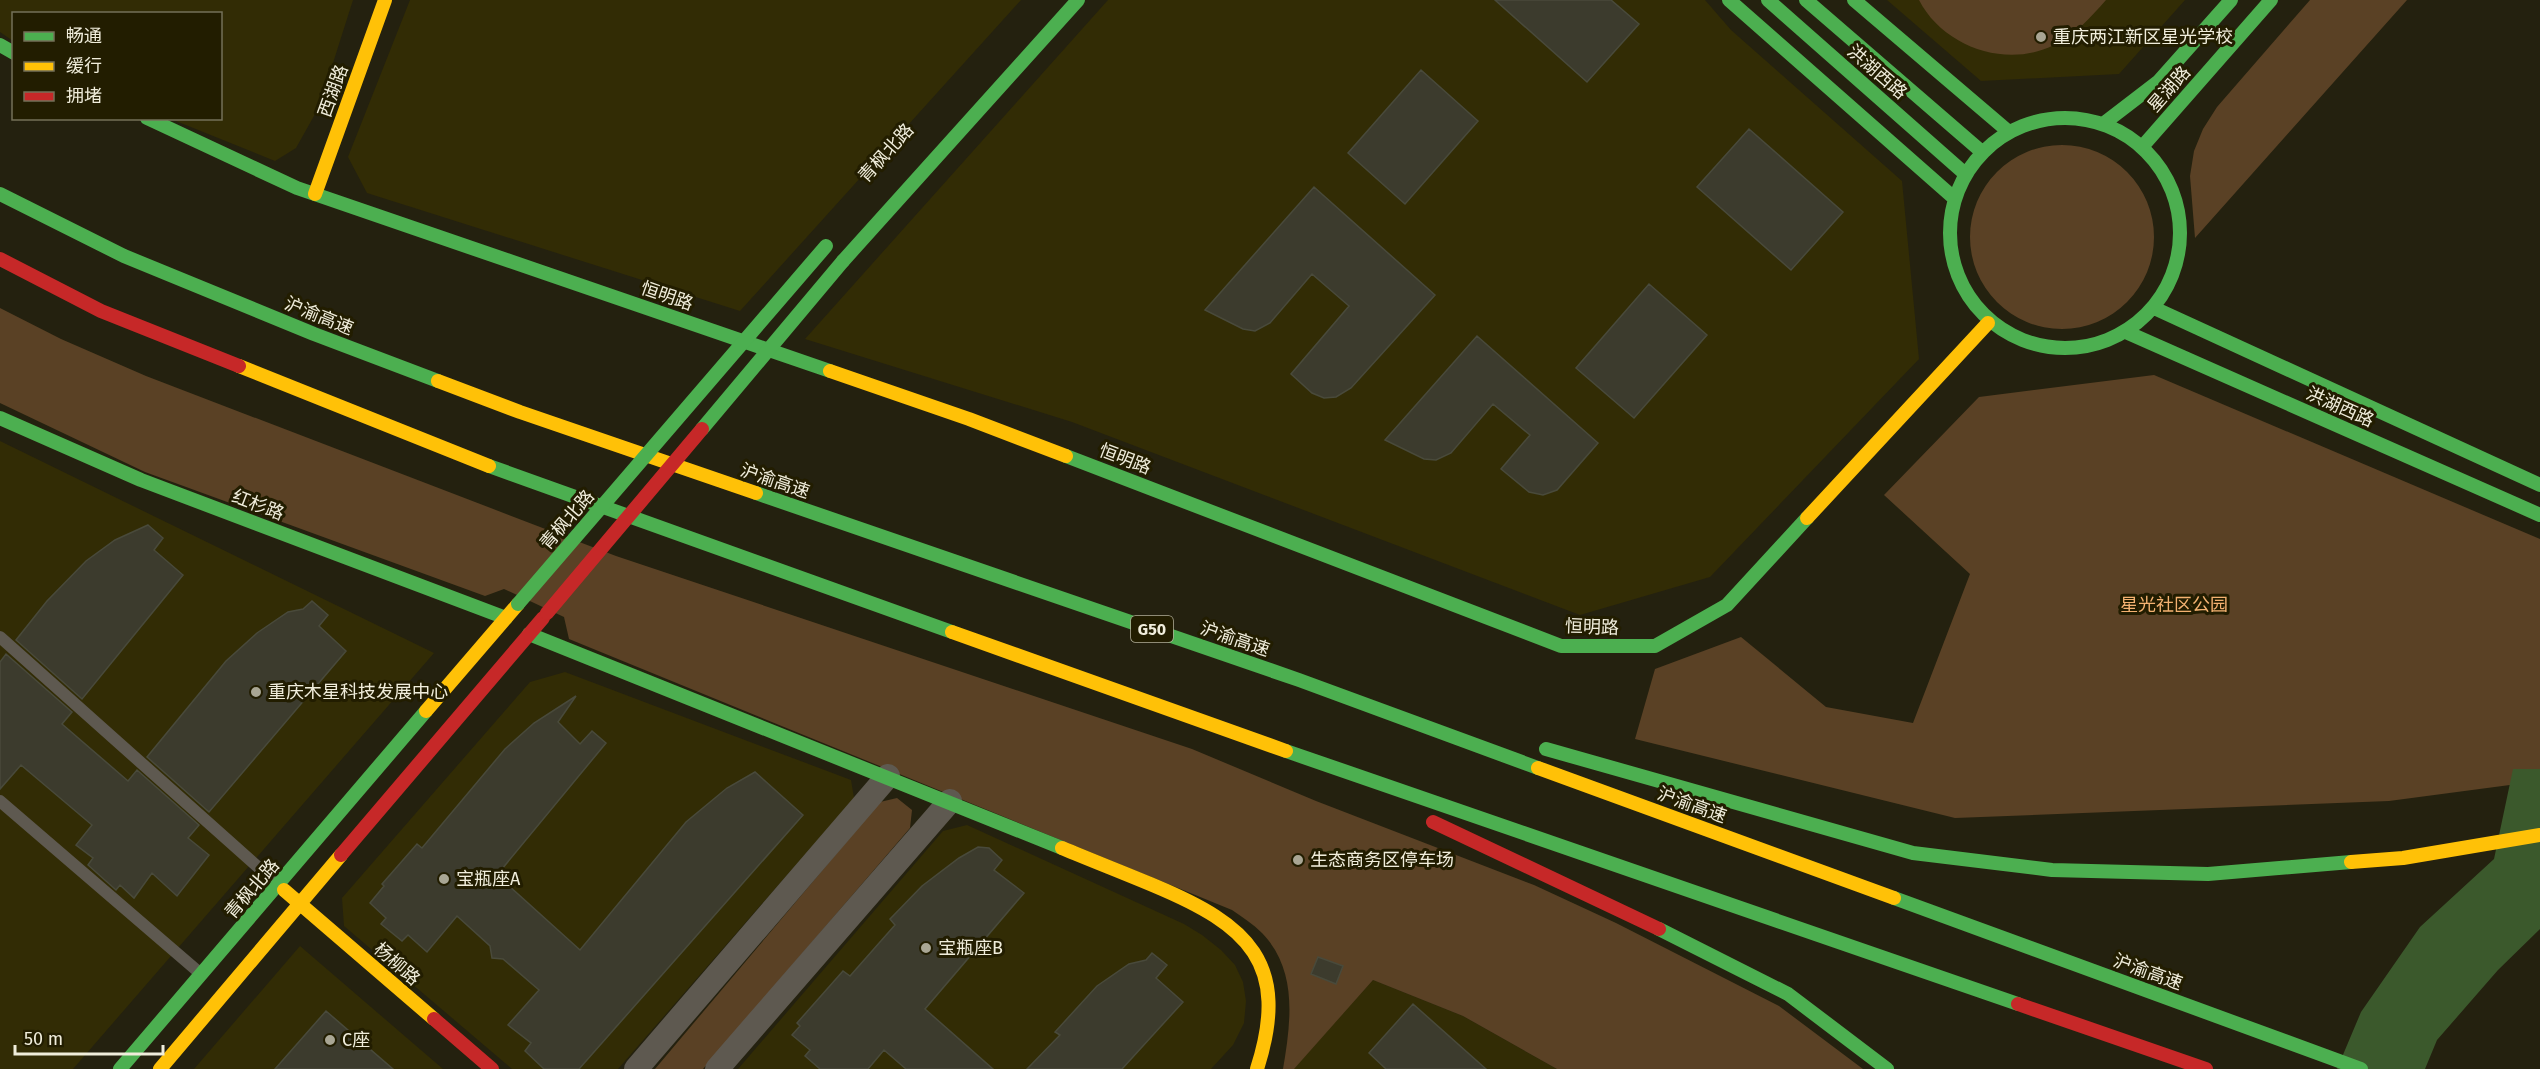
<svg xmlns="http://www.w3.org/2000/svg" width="2540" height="1069" viewBox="0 0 2540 1069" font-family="'Fira Sans','Noto Sans SC',sans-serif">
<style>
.built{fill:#322c05}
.green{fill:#5a4125}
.water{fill:#3b592c}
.building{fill:#3c3b2d;stroke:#494a3b;stroke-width:1.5}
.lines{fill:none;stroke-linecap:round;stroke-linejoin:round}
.lane{stroke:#5e5950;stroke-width:12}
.street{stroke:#5e5950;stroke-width:24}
.fast{stroke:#4caf50;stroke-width:14}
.slow{stroke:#ffc107;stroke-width:14}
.jam{stroke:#c62828;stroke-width:14}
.fast-bridge{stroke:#4caf50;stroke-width:14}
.jam-bridge{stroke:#c62828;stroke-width:14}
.poi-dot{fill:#a9a694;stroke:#221d00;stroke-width:2}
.labels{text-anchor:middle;stroke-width:6;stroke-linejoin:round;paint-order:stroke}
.shield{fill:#221d00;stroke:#b2af99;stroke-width:1.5}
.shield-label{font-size:16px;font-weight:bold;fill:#f0eddb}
.poi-label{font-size:18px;fill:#f0eddb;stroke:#221d00;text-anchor:start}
.street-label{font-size:18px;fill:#f0eddb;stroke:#221d00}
.park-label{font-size:18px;fill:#f4b271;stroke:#221d00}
</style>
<rect width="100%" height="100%" fill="#24210f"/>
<path class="built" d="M0,0H353L319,107L296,148L275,161L171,119L220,118V14H14L13,41L0,32Z
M410,0H1021L740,311L367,193L348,157Z
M1108,0H1705L1731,30L1902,181L1919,359L1710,577L1580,615L1072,422L805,339Z
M1887,0H2185L2119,74L1981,81Z
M0,441L434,653L73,1069H0Z
M565,672L851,780L854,798L618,1069H512L344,926L342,898L530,682Z
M967,825L1184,924L1202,935L1221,950L1235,965L1243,982L1246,1001L1244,1023L1233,1045L1211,1069H738L943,831Z
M300,946L443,1069H194Z
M1373,980L1463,1016L1557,1069H1293Z"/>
<path class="green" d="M1919,0H2106C2090,18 2076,34 2054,45C2007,69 1943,47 1919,0Z
M2310,0H2407L2195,238L2190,176L2194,151L2203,129L2217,107Z
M1970 237a92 92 0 1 1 184 0a92 92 0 1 1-184 0Z
M0,308L61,339L146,376L616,556L1192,749L1316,801L1534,885L1616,923L1779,1006L1863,1069H1557L1463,1016L1373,980L1294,1069H1283C1291,1022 1298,970 1262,933C1253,924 1242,917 1232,910L569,639L564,617L504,589L485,596L145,472L0,403Z
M2154,375L2540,539V781L2389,801L1955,818L1635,739L1655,669L1741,637L1826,707L1913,723L1970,574L1884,495L1979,397Z
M897,798L912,810L910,828L703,1069H655L880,802Z"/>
<path class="water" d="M2513,769H2540V929L2498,970L2437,1040L2425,1069H2337L2361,1012L2420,927L2494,859Z"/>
<path class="building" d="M1495,0H1611L1639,24L1587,82Z
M1421,70L1478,121L1405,204L1348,153Z
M1749,129L1843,212L1791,270L1697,187Z
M1314,187L1435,295L1351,388L1336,397L1324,398L1312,393L1291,374L1349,306L1312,274L1270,323L1255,331L1243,329L1205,310Z
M1649,284L1707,335L1634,418L1576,368Z
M1477,336L1598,443L1557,490L1543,495L1529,492L1501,469L1530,435L1493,404L1451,453L1436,460L1424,459L1385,440Z
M148,525L163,538L154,550L183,575L82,699L16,640L47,601L86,561L115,540Z
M312,601L328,615L319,626L346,651L209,812L147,757L226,661L257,633L288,612L303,609Z
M6,654L72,712L62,724L128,781L137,770L199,825L188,838L209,855L177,896L152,873L134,898L120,885L116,890L88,865L93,858L76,845L92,825L21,765L0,789V662Z
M576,696L558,722L580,744L592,731L606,743L497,875L580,950L686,822L727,788L755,772L803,815L579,1069H544L525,1051L531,1043L508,1025L539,990L503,959L492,958L490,946L457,916L427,952L408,935L402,941L381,924L386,918L370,903L384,886L382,884L417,844L422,848L505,749L534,723Z
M978,847L989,848L1002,860L994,870L1024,893L925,1009L993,1069H906L884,1050L868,1069H820L805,1056L810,1050L792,1035L800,1026L797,1023L843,971L850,976L895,925L890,919L922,886L959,858Z
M1152,953L1167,965L1156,978L1183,1002L1122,1069H1027L1060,1035L1055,1032L1097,986L1129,964L1146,960Z
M1318,957L1343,966L1336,984L1311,974Z
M1413,1004L1486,1069H1386L1369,1053Z
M326,1011L393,1069H275Z"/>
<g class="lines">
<path class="lane" d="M0,637L277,884
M0,801L201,974"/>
<path class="street" d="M636,1069L888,776
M717,1069L950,801"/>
<path class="fast" d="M1729,0L1954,198
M1768,0L1963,172
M1806,0L1982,152
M1854,0L2009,132
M0,45L14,53
M1950 233a115 115 0 1 1 230 0a115 115 0 1 1-230 0Z
M147,118L297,188L830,371
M2103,124L2159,81L2231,0
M2142,147L2271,0
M0,194L124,256L314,334L438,381
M843,261L1078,0
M2154,308L2540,485
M2126,332L2540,515
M0,418L141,480L506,618
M1066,456L1561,646H1655L1727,605L1807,518
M489,466L952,632
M756,493L1299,680L1538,768
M529,634L1062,848
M1546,749L1913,853L2052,870L2208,874L2351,862
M1286,751L2018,1004
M1894,898L2361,1069
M1659,929L1788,994L1887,1069
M120,1069L426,711"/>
<path class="slow" d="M315,194L385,0
M239,366L489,466
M830,371L969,419L1066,456
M438,381L520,412L756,493
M1807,518L1988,323
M952,632L1286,751
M426,711L518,604
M1538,768L1894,898
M1062,848C1093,861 1124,873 1155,886C1248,925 1291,963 1257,1069
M2351,862L2403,858L2540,835
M284,890L434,1019
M160,1069L341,855"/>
<path class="jam" d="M0,259L101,311L239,366
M1433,822L1659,929
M341,855L543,618
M2018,1004L2206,1069
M434,1019L492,1069"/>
<path class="fast-bridge" d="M702,429L843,261
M518,604L826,246"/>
<path class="jam-bridge" d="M547,613L702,429"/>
</g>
<g class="poi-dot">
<circle cx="2041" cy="37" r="6"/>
<circle cx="256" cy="692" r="6"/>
<circle cx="1298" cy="860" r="6"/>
<circle cx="444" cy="879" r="6"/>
<circle cx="926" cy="948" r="6"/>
<circle cx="330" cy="1040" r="6"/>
</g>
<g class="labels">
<rect class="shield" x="1131" y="616" width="42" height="26" rx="4.5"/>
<g class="shield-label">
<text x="1152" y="635">G50</text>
</g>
<g class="poi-label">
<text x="2053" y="43">重庆两江新区星光学校</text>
<text x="268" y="698">重庆木星科技发展中心</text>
<text x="1310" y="866">生态商务区停车场</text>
<text x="456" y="885">宝瓶座A</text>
<text x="938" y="954">宝瓶座B</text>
<text x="342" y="1046">C座</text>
</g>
<g class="street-label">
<text transform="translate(1877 72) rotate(41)" y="6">洪湖西路</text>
<text transform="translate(2169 89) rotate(-49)" y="6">星湖路</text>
<text transform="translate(333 91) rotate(-70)" y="6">西湖路</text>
<text transform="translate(886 153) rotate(-48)" y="6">青枫北路</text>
<text transform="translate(667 296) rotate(19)" y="6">恒明路</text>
<text transform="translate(319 316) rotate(22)" y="6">沪渝高速</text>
<text transform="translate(2340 407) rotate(24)" y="6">洪湖西路</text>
<text transform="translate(1125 459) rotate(21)" y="6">恒明路</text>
<text transform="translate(775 481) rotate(19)" y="6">沪渝高速</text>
<text transform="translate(258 505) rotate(21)" y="6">红杉路</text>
<text transform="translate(567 520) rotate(-49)" y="6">青枫北路</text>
<text transform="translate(1592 627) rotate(2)" y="6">恒明路</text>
<text transform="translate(1235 639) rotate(19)" y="6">沪渝高速</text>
<text transform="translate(1692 805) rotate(20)" y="6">沪渝高速</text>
<text transform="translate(252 889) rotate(-49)" y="6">青枫北路</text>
<text transform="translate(397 964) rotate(41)" y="6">杨柳路</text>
<text transform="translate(2148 972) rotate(20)" y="6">沪渝高速</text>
</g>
<g class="park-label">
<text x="2174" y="611">星光社区公园</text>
</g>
</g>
<rect x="12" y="12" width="210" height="108" fill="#221d00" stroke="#747058" stroke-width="1.5"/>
<rect x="24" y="32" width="30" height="9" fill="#4caf50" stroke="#747058" stroke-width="1.5"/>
<text x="66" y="42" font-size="18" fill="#f0eddb">畅通</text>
<rect x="24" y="62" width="30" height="9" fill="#ffc107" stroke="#747058" stroke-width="1.5"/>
<text x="66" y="72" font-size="18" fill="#f0eddb">缓行</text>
<rect x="24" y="92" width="30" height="9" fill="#c62828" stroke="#747058" stroke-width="1.5"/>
<text x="66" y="102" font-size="18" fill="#f0eddb">拥堵</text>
<path d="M15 1045v9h148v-9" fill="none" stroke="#f0eddb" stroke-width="3"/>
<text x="24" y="1045" font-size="18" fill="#f0eddb" stroke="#221d00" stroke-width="4.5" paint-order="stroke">50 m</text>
</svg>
